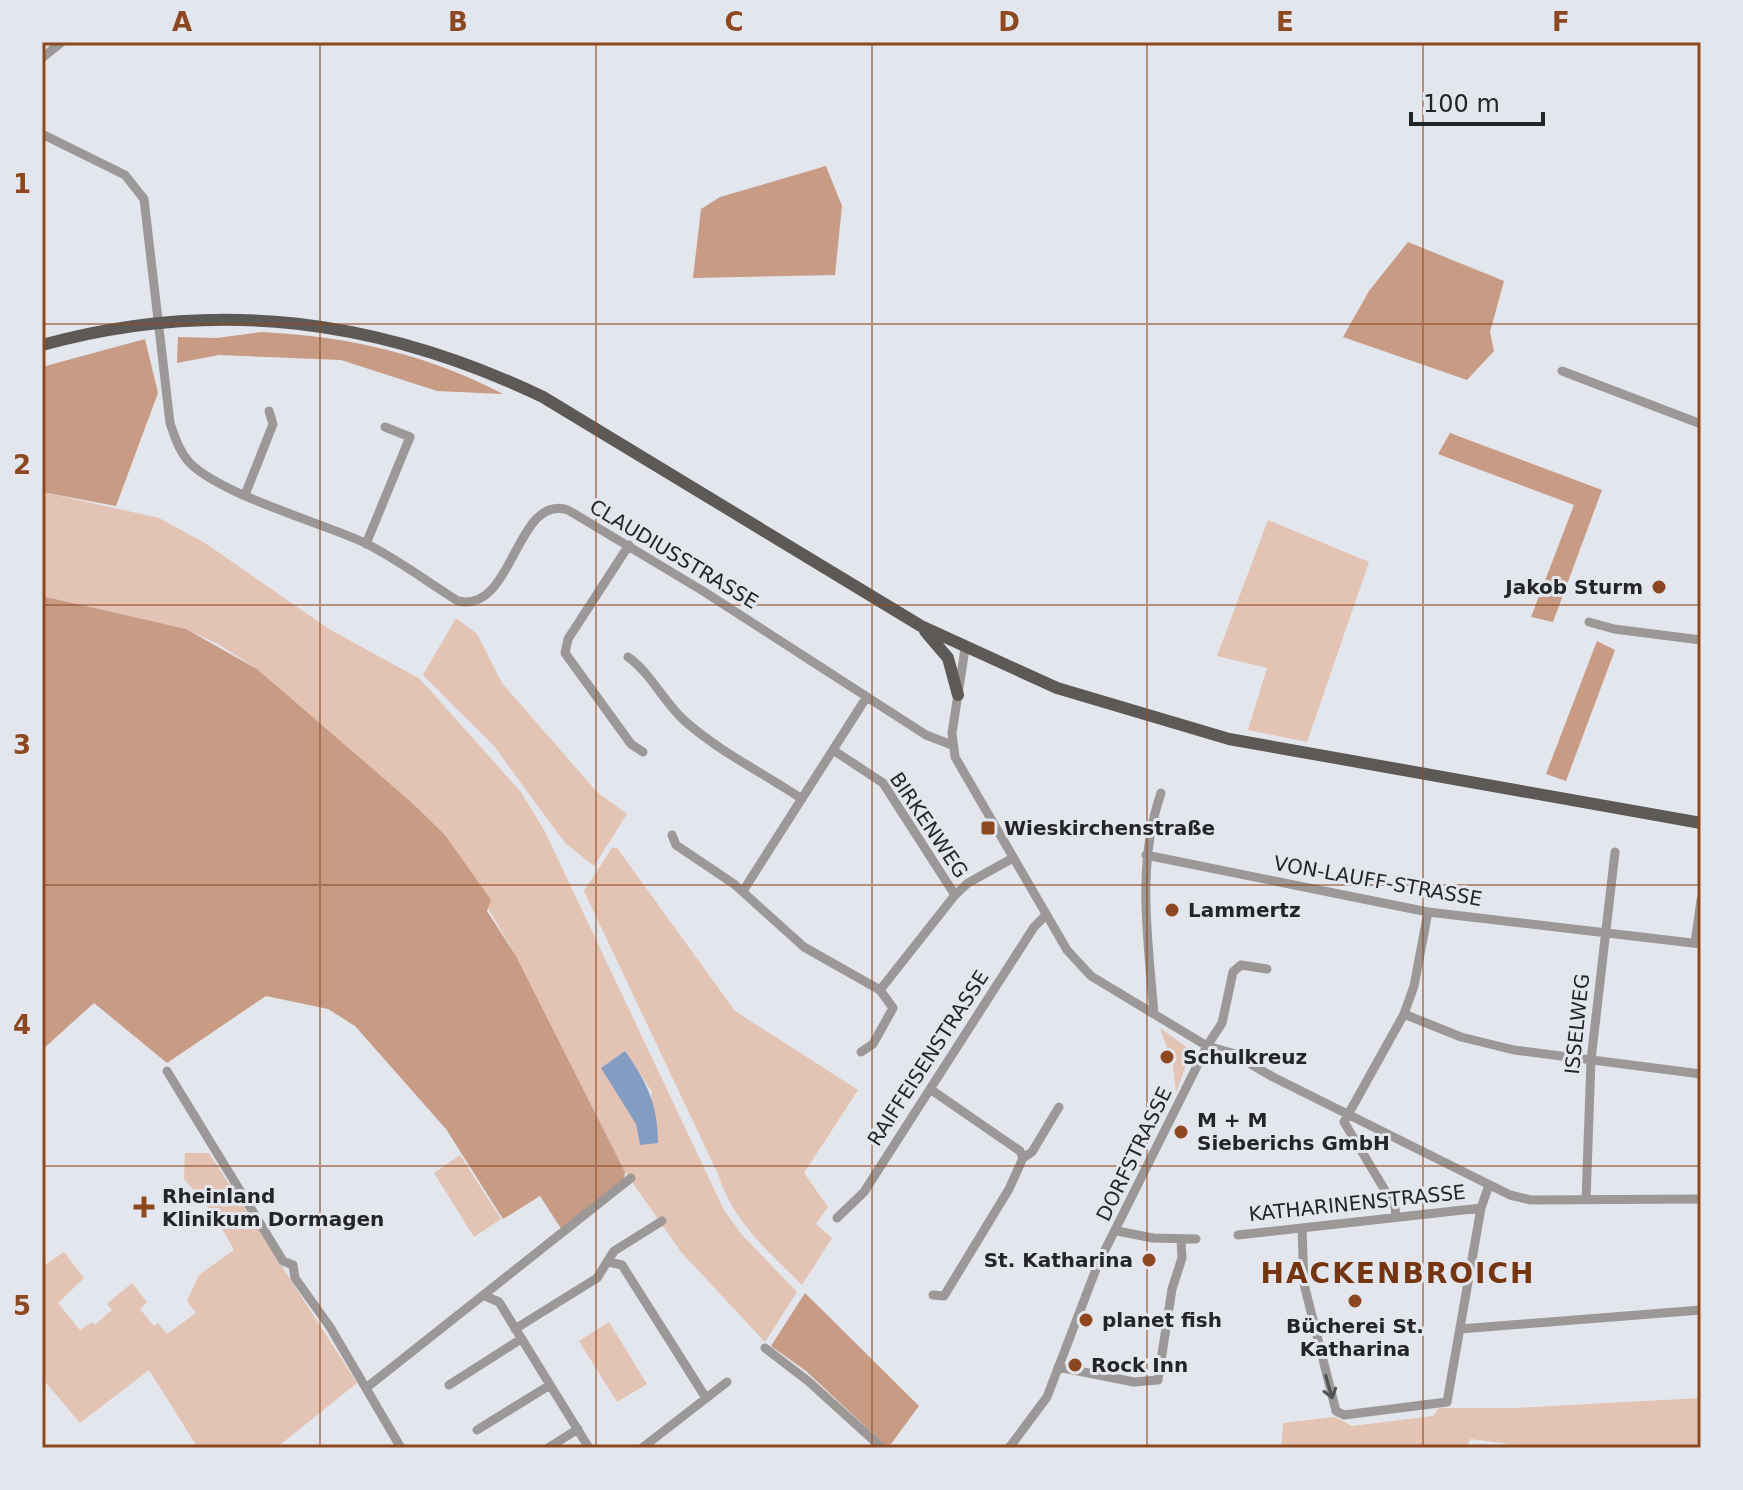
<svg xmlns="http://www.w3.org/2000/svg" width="1743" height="1490" viewBox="0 0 1743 1490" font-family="'DejaVu Sans',sans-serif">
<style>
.green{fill:#e3c3b3;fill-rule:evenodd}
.forest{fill:#c89b84}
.water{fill:#849dc3}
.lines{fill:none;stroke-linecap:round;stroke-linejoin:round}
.minor{stroke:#9b9897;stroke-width:9}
.major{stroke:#5d5956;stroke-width:12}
.oneway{stroke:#545354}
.grid{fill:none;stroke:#8e4821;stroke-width:2;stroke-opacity:0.55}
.poi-dot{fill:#8e4821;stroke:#e3e6ec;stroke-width:3}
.labels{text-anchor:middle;stroke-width:6;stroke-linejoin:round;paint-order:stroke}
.street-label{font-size:20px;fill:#242527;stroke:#e3e6ec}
.poi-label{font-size:20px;font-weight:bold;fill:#242527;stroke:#e3e6ec;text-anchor:start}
.district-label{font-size:28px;font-weight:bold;letter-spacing:2px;fill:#743510;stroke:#e3e6ec}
.neatline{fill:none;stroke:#8e4821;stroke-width:3}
.grid-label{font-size:26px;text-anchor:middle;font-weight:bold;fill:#8e4821}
</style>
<rect width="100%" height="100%" fill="#e3e6ec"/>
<path class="green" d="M42,492L159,518L205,543L329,629L420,679L521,792L545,832L724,1210L742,1235L797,1292L765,1342L681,1252L625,1172L516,956L445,835L257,669L218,644L185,629L42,596ZM625,1051L652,1092L640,1145Z
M1268,520L1369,562L1307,742L1248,730L1267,668L1217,656Z
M456,618L477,634L502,683L597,792L627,814L594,866L565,843L494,746L423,675Z
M612,848H617L735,1011L858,1090L804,1173L828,1207L816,1224L832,1238L802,1285C768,1251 733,1222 718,1174L584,891Z
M1160,1028L1188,1048L1189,1057L1176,1093L1173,1064Z
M185,1153H209L357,1383L276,1448H198L149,1370L80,1423L42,1378V1267L64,1252L84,1278L58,1303L80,1330L92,1322L95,1325L112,1310L107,1304L132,1283L147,1302L140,1309L154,1326L158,1323L167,1334L196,1313L187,1301L199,1275L234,1250L215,1216L184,1179Z
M460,1155L501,1219L474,1237L434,1173Z
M609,1322L647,1384L617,1402L579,1341Z
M1701,1398V1448H1542L1470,1439L1467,1448H1281L1283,1423L1335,1417L1352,1426L1433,1416L1439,1408H1513Z"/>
<path class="forest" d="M826,166L842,206L835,275L693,278L701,209L720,197Z
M1408,242L1504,281L1490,332L1494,351L1467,380L1343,337L1369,291Z
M261,332C346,336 427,354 503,394L437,391L341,360L219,355L177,363L178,337L217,338Z
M145,339L158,393L116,506L42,492V367Z
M1450,433L1602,490L1553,622L1531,617L1574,505L1438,454Z
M42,596L186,629L257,669L411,802L445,835L491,900L487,911L516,956L625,1172L624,1180L562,1230L540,1196L503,1219L446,1129L355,1026L328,1009L266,996L167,1063L94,1003L42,1050Z
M1597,641L1615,650L1566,781L1546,774Z
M805,1293L919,1406L888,1448L806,1371L771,1346Z"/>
<path class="water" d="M625,1051C647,1082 658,1105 658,1143L640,1145L636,1124L601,1068Z"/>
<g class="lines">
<path class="minor" d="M42,58L62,42
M42,134L125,175L144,199L170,423C175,437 179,451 189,462C219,494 319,522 363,542C396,558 426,581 458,601C514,614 515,493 568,510L703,591L926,735L952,745
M1562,371L1701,424
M245,495L273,424L269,411
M366,544L410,437L385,427
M629,545L568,639L565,653L631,744L643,752
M1589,622L1614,629L1701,640
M965,649L952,733L955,757L1067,950L1091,976L1207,1046L1232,1053L1273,1077L1510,1195L1531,1200L1701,1199
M628,657C651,673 664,703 686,722C720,752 765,774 802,799
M833,750L883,783L955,895
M672,835L676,845L734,884L804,947L880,990L893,1008L873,1044L861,1052
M1146,855L1428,912L1701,944
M743,891L866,698
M1695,943L1701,900
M880,990L955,895L968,883L1013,858
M1154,1014C1148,939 1136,865 1161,793
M1404,1014L1461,1037L1514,1050L1701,1074
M167,1071L283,1261L293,1265L295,1278L330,1327L401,1448
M930,1089L1020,1151L1023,1158L1009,1189L944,1296L933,1295
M1023,1158L1032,1152L1059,1107
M1586,1200L1591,1060L1615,852
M1396,1217L1395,1207L1344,1122L1404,1014L1414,986L1428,912
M837,1218L864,1192L1034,927L1046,915
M1302,1228L1304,1284L1336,1411L1344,1415L1447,1402L1481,1208L1489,1185
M1117,1231L1153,1238L1196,1239
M1238,1235L1481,1208
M609,1262L622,1265L706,1398
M485,1296L499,1302L589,1448
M515,1329L597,1278L614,1251L662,1221
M1460,1329L1701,1310
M765,1348L808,1381L882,1448
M1058,1367L1134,1382L1158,1380L1172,1289L1182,1258L1181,1240
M449,1385L521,1339
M366,1388L631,1178
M477,1430L550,1385
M548,1448L578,1429
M642,1448L727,1382
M1009,1448L1047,1397L1098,1264L1207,1046L1222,1023L1233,972L1241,965L1267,969"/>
<path class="major" d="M42,345C217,297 380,319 543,397L921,626L1057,688L1229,739L1701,823
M925,631L948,658L958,695"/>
</g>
<defs><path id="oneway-shaft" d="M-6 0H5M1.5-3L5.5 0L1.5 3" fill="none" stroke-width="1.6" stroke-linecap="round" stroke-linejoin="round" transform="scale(2)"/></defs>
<use class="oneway" href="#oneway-shaft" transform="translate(1329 1387) rotate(74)"/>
<path class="grid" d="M320,42V1448M596,42V1448M872,42V1448M1147,42V1448M1423,42V1448M42,324H1701M42,605H1701M42,885H1701M42,1166H1701"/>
<g class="poi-dot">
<circle cx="1659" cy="587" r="8"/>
<rect x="980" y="820" width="16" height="16" rx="4"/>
<circle cx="1172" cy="910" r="8"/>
<circle cx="1167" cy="1057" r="8"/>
<circle cx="1181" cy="1132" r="8"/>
<path d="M140 1195h8v8h8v8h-8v8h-8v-8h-8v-8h8z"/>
<circle cx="1149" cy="1260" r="8"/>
<circle cx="1355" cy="1301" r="8"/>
<circle cx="1086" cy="1320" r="8"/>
<circle cx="1075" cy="1365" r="8"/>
</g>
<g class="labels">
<g class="street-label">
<text transform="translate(674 554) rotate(31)" y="7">CLAUDIUSSTRASSE</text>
<text transform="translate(929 825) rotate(56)" y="7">BIRKENWEG</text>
<text transform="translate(1378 881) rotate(10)" y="7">VON-LAUFF-STRASSE</text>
<text transform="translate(1577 1024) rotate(-84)" y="7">ISSELWEG</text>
<text transform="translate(928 1058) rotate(-57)" y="7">RAIFFEISENSTRASSE</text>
<text transform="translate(1134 1154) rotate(-64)" y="7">DORFSTRASSE</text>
<text transform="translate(1357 1203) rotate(-6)" y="7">KATHARINENSTRASSE</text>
</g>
<g class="poi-label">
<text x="1643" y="594" text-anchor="end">Jakob Sturm</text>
<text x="1004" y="835">Wieskirchenstraße</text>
<text x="1188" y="917">Lammertz</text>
<text x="1183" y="1064">Schulkreuz</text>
<text x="1197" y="1127">M + M<tspan x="1197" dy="23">Sieberichs GmbH</tspan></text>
<text x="162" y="1203">Rheinland<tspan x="162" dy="23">Klinikum Dormagen</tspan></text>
<text x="1133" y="1267" text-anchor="end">St. Katharina</text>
<text x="1102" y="1327">planet fish</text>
<text x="1355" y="1333" text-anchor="middle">Bücherei St.<tspan x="1355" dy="23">Katharina</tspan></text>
<text x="1091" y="1372">Rock Inn</text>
</g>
<g class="district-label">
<text x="1398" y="1283">HACKENBROICH</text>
</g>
</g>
<rect width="1743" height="1490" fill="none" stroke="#e3e6ec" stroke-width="88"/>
<path d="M1411 112v12h132v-12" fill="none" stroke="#242527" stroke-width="4"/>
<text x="1423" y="112" font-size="24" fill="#242527" stroke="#e3e6ec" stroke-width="6" paint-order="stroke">100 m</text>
<rect x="44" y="44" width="1655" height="1402" class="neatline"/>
<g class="grid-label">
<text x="182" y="31">A</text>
<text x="458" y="31">B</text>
<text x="734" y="31">C</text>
<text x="1009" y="31">D</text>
<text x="1285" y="31">E</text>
<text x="1561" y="31">F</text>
<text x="22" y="193">1</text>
<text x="22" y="474">2</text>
<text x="22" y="754">3</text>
<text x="22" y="1034">4</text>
<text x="22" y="1315">5</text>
</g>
</svg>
